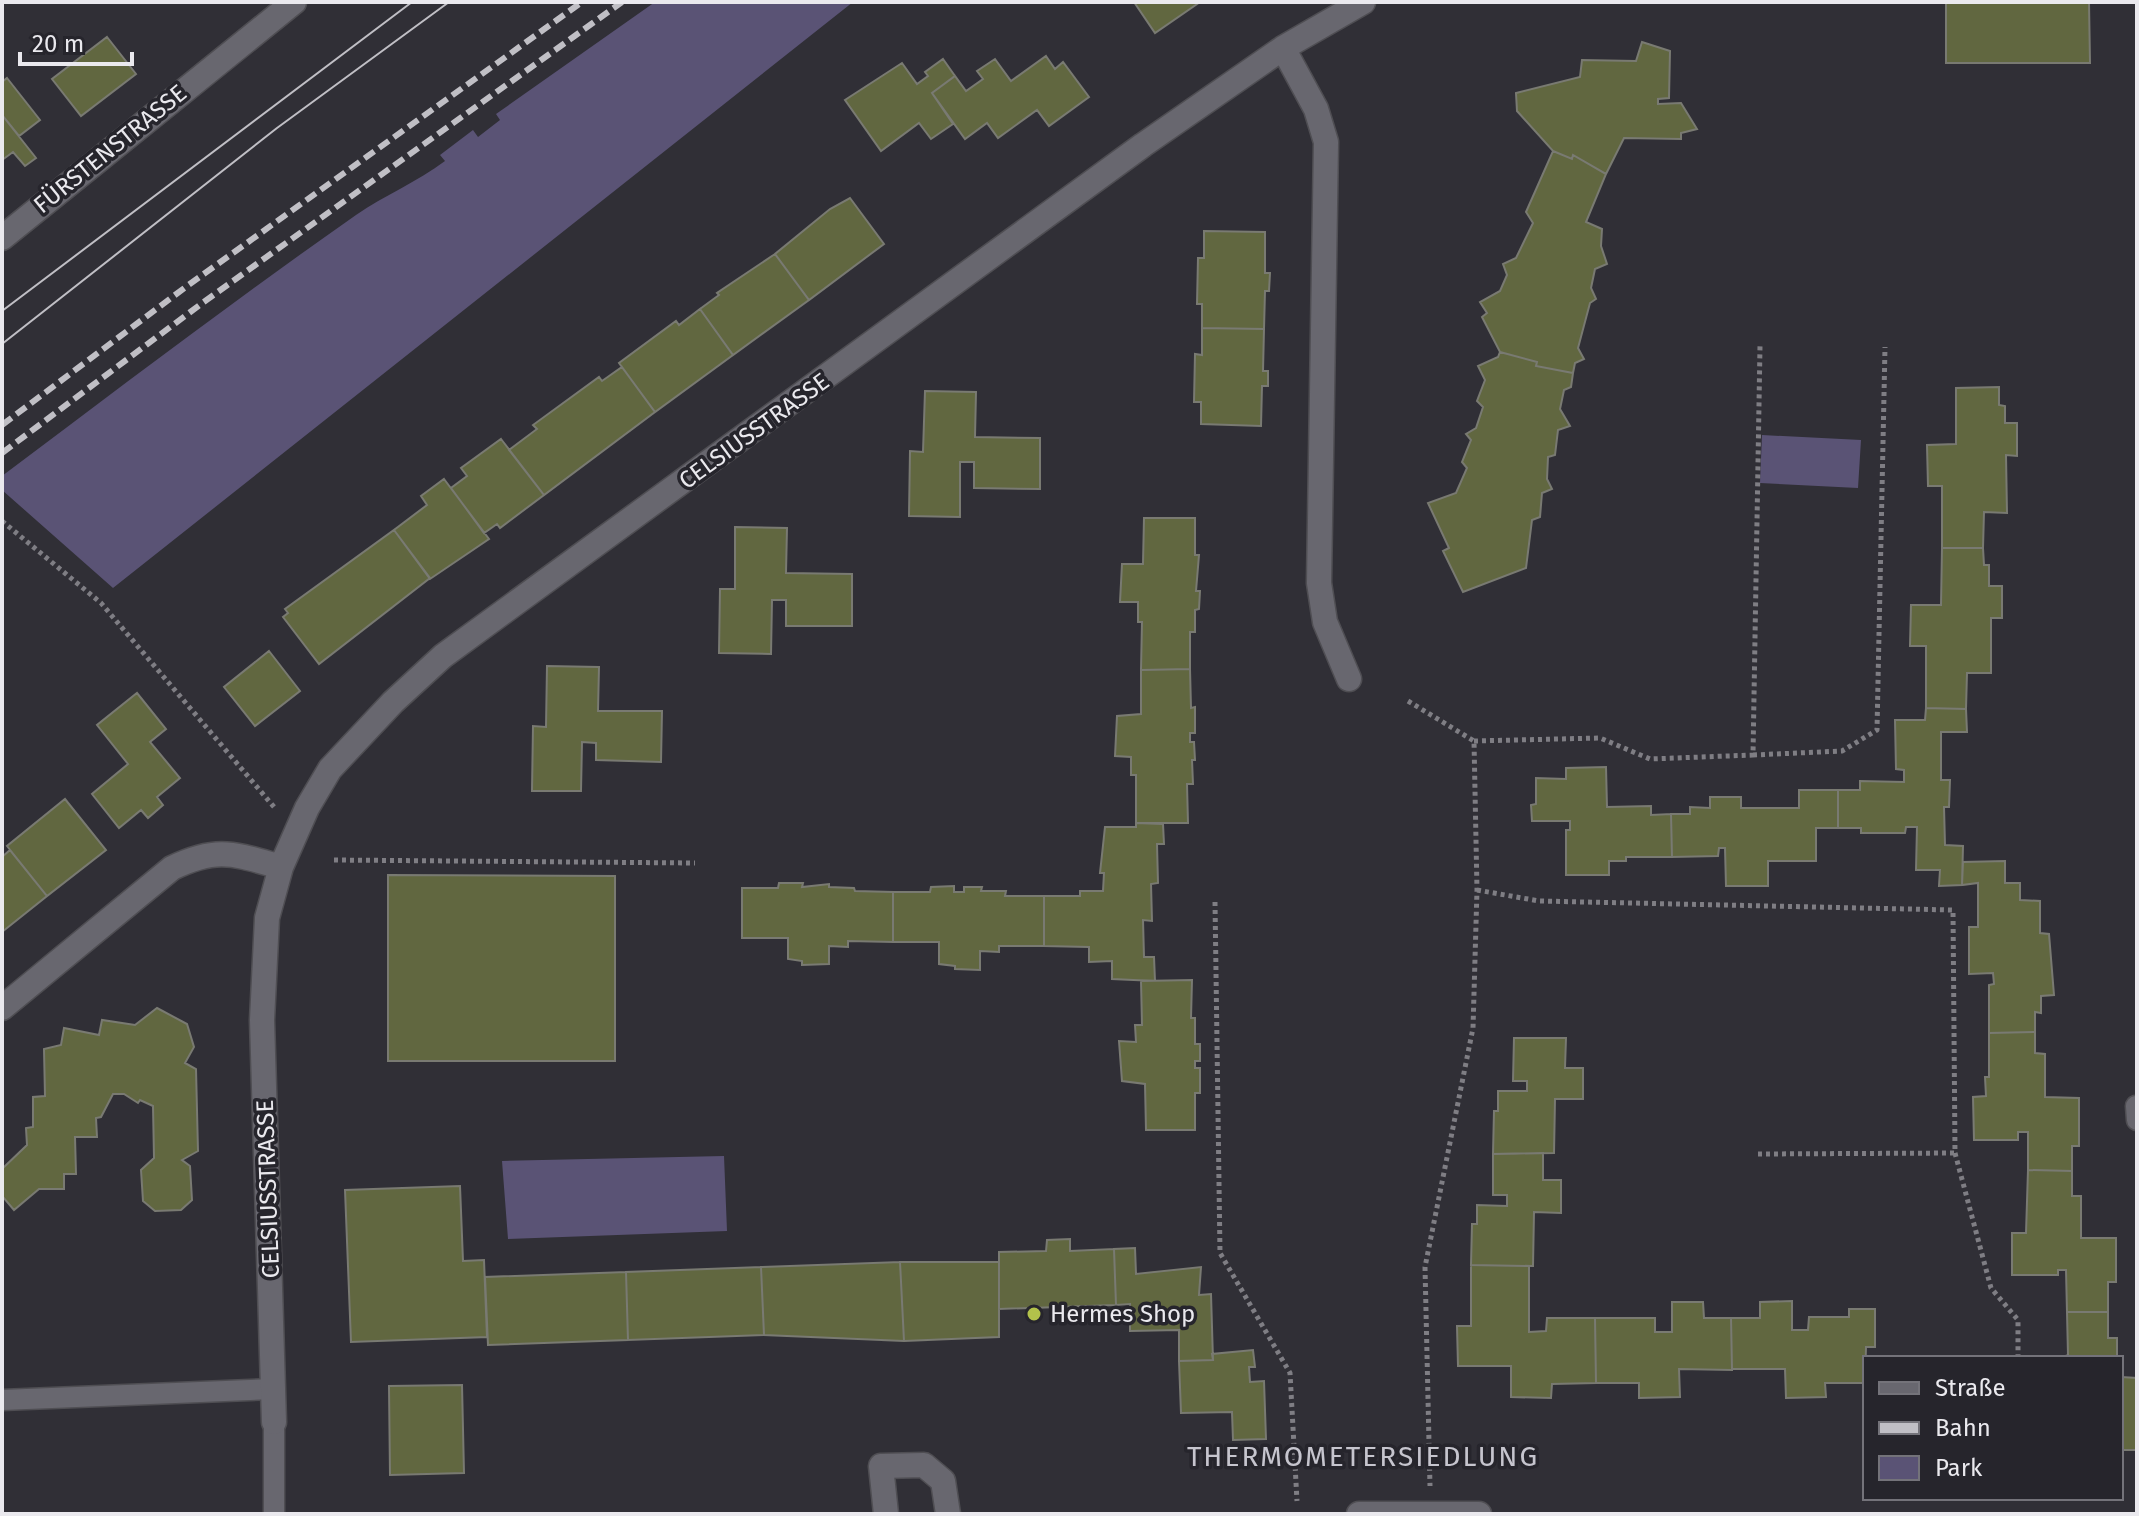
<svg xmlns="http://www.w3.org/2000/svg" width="2139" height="1516" viewBox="0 0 2139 1516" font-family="'Fira Sans',sans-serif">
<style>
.green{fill:#5a5375}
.building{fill:#616740;stroke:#797a72;stroke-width:2}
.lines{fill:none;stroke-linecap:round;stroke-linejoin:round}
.lane-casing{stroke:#4f4e53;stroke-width:23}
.street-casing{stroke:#4f4e53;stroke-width:27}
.path{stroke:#7f7e84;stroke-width:5;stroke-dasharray:4 4;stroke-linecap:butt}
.lane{stroke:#68676f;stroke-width:20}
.street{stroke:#68676f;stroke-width:24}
.tram{stroke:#c0bfc5;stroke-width:2}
.rail{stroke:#c0bfc5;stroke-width:6;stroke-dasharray:12 6;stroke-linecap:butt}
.poi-dot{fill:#b3c24b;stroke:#26252c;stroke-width:3}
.labels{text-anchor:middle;stroke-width:7;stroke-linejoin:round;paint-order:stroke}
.street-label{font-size:24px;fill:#eae9ee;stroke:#26252c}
.poi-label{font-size:24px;fill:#eae9ee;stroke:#26252c;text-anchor:start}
.quarter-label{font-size:28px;letter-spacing:2px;fill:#c6c5ce;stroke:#26252c}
</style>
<rect width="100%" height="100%" fill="#302f36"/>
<path class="green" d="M655,2H853L113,588L2,490V476C119,388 236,299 356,215C385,195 417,182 445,161L440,155L473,130L478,137L500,120L496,114Z
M1762,435L1861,440L1858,488L1760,483Z
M724,1156L727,1231L508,1239L502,1161Z"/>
<path class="building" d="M1134,2H1200L1155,33Z
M1946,2H2089L2090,63H1946Z
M107,37L136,74L81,116L52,79Z
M1642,42L1670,51L1669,98L1658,99V104L1681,103L1697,129L1681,133V139L1624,138L1606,174L1573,155L1572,159L1553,151L1517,111L1516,93L1580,77L1582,60L1636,61Z
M1046,56L1055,69L1063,62L1089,97L1049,126L1037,110L998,138L987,123L965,139L932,93L955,76L966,91L983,79L977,71L995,59L1011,81Z
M943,59L955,76L932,93L953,124L931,139L919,123L881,151L845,100L902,63L917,84L928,76L925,72Z
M7,78L40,120L19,136L2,115V82Z
M2,115L36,158L25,166L13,152L2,160Z
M1553,151L1572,159L1573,155L1606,174L1586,222L1602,229L1601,246L1607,264L1595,269L1591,288L1596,299L1590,303L1578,348L1584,359L1575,363L1573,373L1536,366L1537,362L1500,352L1482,317L1487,313L1480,302L1500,291L1507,275L1503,264L1516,258L1533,223L1526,212Z
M850,198L884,244L809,300L775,254L830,209Z
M1204,231L1265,232V273H1270L1269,291H1265L1264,329L1202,328V304H1197L1198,258H1204Z
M775,254L809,300L733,355L700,309L719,295L717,293Z
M700,309L733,355L655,412L619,363L676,321L679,325Z
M1202,328L1264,329L1263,371H1268V386H1262L1261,426L1201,424V402H1194L1195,354L1202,355Z
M1500,352L1537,362L1536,366L1573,373L1571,387L1564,390L1560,409L1570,426L1558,430L1555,455L1548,457L1547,479L1552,489L1542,493L1540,517L1532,520L1526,568L1463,592L1443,551L1449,548L1428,503L1456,493L1467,468L1462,462L1471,440L1466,434L1476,428L1483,407L1477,401L1485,380L1478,366L1498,357Z
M622,367L655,412L544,495L509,450L537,429L533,425L599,377L602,381Z
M1999,387V405L2005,406V423H2017V456L2006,455L2007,513L1984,512L1983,548H1942V486H1928L1927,445L1956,444V388Z
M925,391L976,392L975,437L1040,438V489L974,488V462H960V517L909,516L910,451L923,452Z
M501,439L544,495L500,528L497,524L484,533L451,488L467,476L461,468Z
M444,479L489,539L430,579L394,530L427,505L421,496Z
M1144,518H1195V555H1199L1196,591H1200L1199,609L1195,610V632H1190V669L1141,670L1142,622H1138V602H1120L1122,564H1143Z
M735,527L787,528L786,573L852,574V626H786V600H772L771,654L719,653L720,589H735Z
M394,530L430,578L319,664L283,617L288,613L285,609Z
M1942,548H1983L1984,565H1989V586H2002V618H1991V673H1967L1966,709L1926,708V646H1910L1911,605H1941Z
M269,651L300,691L255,726L224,687Z
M547,666L599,667L598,711H662L661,762L596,760V743L582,742L581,791H532L533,726L546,727Z
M1190,669L1191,708L1195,707V733H1190V742H1194L1195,760H1192L1193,784H1187L1188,823H1136V775H1131V757L1115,756L1117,716L1141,714V670Z
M137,693L166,729L150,742L180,778L157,797L163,805L148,818L141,810L119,828L92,794L128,764L97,725Z
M1926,708L1966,709L1967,732H1941V780H1950L1949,807H1944L1945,845L1963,846L1962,885L1939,886L1940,870H1916L1917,827H1906L1905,833H1861V828H1838V790H1860V781L1904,782V770L1896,769L1895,720H1925Z
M1606,767L1607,807L1651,806V815L1671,814L1672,857H1626V861H1609V875H1566V830H1570V821H1532L1531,805L1536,804V778L1566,779V768Z
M1799,790H1838V828H1816V861H1768V886H1726L1725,848H1719L1718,856L1672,857L1671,814H1690V807L1710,808V797H1741V808H1799Z
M65,799L106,850L47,896L7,846Z
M1136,823L1163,824L1164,844H1157L1158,883L1151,884L1152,921L1143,920L1144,957H1154L1155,981L1112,979V961L1089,962V947L1044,946V896H1080V891H1103L1104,873H1100L1105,827H1136Z
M10,850L47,896L2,932V857Z
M2005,861V883H2020V900L2040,901V933L2049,934L2054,995L2041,996V1013L2035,1012V1032L1989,1033V985L1994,984L1993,973L1969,974V927H1978V883L1962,885L1963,862Z
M388,875L615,876V1061H388Z
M779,883H803L802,887L829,884V887L854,888L855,891L893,892V942L848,941V947L829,946V964L802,965V961L788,959V938H742V888H778Z
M954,886V892H964V887H982L981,891H1006L1005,896H1044V946H999V952L980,951V970L955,969V966L939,964V942H893V892H930L931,887Z
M1192,980L1191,1018H1195V1044H1200V1061H1195V1068H1200V1093H1195V1130H1146L1145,1084L1122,1081L1119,1041L1136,1042L1135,1025H1142L1141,981Z
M157,1008L187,1024L194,1047L185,1063L196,1069L198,1151L182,1160L190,1166L192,1200L181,1210L155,1211L143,1201L141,1170L154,1158L153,1106L140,1100L138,1103L124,1094H113L101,1117L96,1118L97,1137H75L76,1174H64V1189H39L14,1210L2,1196V1169L27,1145L26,1128L33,1127V1097L45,1096L44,1049L61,1045L64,1028L99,1035L102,1020L135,1025Z
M2035,1032V1053L2045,1054V1097L2079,1098V1146H2072V1171L2028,1170V1132H2018V1140H1974L1973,1097L1986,1096L1985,1077H1989V1033Z
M1514,1038H1566L1565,1068H1583V1099H1555L1554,1153L1493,1154L1494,1111H1498V1091H1527V1081H1513Z
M1543,1153V1180H1561V1213L1534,1212L1533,1266L1471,1265L1472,1224H1477V1205L1507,1206V1195H1493V1154Z
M2028,1170L2072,1171V1196H2081V1238H2116V1282H2108V1312H2067L2066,1270H2058V1275H2012V1233H2026Z
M460,1186L463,1261L484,1260L487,1337L351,1342L345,1190Z
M1070,1239V1251L1114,1249L1116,1305L999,1309V1252L1046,1251L1047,1240Z
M1135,1248L1136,1274L1201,1267L1199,1295L1211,1294L1213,1360L1179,1361V1330L1130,1331V1304L1116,1305L1114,1249Z
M900,1262H999V1337L904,1341Z
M900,1262L904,1341L764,1335L761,1267Z
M1471,1265L1529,1266V1332L1546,1331L1547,1318H1595L1596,1383L1552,1384L1551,1398L1511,1397V1366H1458L1457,1326H1471Z
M761,1267L764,1335L628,1340L626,1272Z
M626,1272L628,1340L488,1345L485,1277Z
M1792,1301V1330H1808L1809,1317H1849V1309H1875V1347H1866L1865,1383H1825L1826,1397L1786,1398L1785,1369H1732L1731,1318H1760V1302Z
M1672,1302H1703L1704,1318H1731L1732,1370L1679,1369L1680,1397L1639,1398V1383H1596L1595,1318H1655V1332H1672Z
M2067,1312H2108V1338H2117V1358H2061L2068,1355Z
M1253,1350L1255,1367H1249L1250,1382L1264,1381L1266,1439L1233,1440L1232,1412L1181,1413L1179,1361L1213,1360L1212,1354Z
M2121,1377L2137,1378V1450H2121Z
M462,1385L464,1473L390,1475L389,1386Z"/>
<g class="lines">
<defs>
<path id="lane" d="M2136,1106L2137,1120
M2,1400L273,1389
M274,1422V1514"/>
<path id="street" d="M1283,48L1316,109L1326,142L1319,583L1325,622L1349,679
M2,238L294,2
M2,1008L172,868C218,846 234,854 281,867
M274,1422L262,1020L267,918L281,867L307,808L330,769L393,702L443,656L1143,145L1283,48L1363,2
M886,1514L881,1466L924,1465L943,1481L948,1514
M1359,1514H1479"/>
</defs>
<use href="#lane" class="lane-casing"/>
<use href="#street" class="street-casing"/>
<path class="path" d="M2,521L101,603L274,807
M1408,701L1474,741L1477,890L1473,1028L1425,1267L1430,1486
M1474,741L1600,738L1650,759L1753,755L1760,346
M1753,755L1842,751L1877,730L1885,347
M334,860L695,863
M1477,890L1539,901L1953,910L1955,1153L1991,1288L2018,1320V1358
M1215,902L1220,1253L1290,1373L1297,1501
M1758,1154L1955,1153"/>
<use href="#lane" class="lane"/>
<use href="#street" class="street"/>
<path class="tram" d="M2,311L412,2
M2,344L277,128L449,2"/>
<path class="rail" d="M2,425L187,286L582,2
M2,453L201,304L622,2"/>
</g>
<circle class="poi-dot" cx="1034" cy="1314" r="8"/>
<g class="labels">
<g class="street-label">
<text transform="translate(110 149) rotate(-39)" y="8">FÜRSTENSTRASSE</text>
<text transform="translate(754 431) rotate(-36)" y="8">CELSIUSSTRASSE</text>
<text transform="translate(268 1189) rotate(-92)" y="8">CELSIUSSTRASSE</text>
</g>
<g class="poi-label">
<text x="1050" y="1322">Hermes Shop</text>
</g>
<g class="quarter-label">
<text x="1363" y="1466">THERMOMETERSIEDLUNG</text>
</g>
</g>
<rect width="2139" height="1516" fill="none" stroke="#eae9ee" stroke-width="8"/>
<rect x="1863" y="1356" width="260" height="144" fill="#26252c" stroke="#74737a" stroke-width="2"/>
<rect x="1879" y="1382" width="40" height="12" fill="#68676f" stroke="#74737a" stroke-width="2"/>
<text x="1935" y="1396" font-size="24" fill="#eae9ee">Straße</text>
<rect x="1879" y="1422" width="40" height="12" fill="#c0bfc5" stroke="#74737a" stroke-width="2"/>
<text x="1935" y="1436" font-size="24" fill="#eae9ee">Bahn</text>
<rect x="1879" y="1456" width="40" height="24" fill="#5a5375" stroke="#74737a" stroke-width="2"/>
<text x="1935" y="1476" font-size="24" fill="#eae9ee">Park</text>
<path d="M20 52v12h112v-12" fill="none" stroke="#eae9ee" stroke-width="4"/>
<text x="32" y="52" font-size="24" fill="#eae9ee" stroke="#26252c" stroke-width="6" paint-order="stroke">20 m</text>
</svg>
